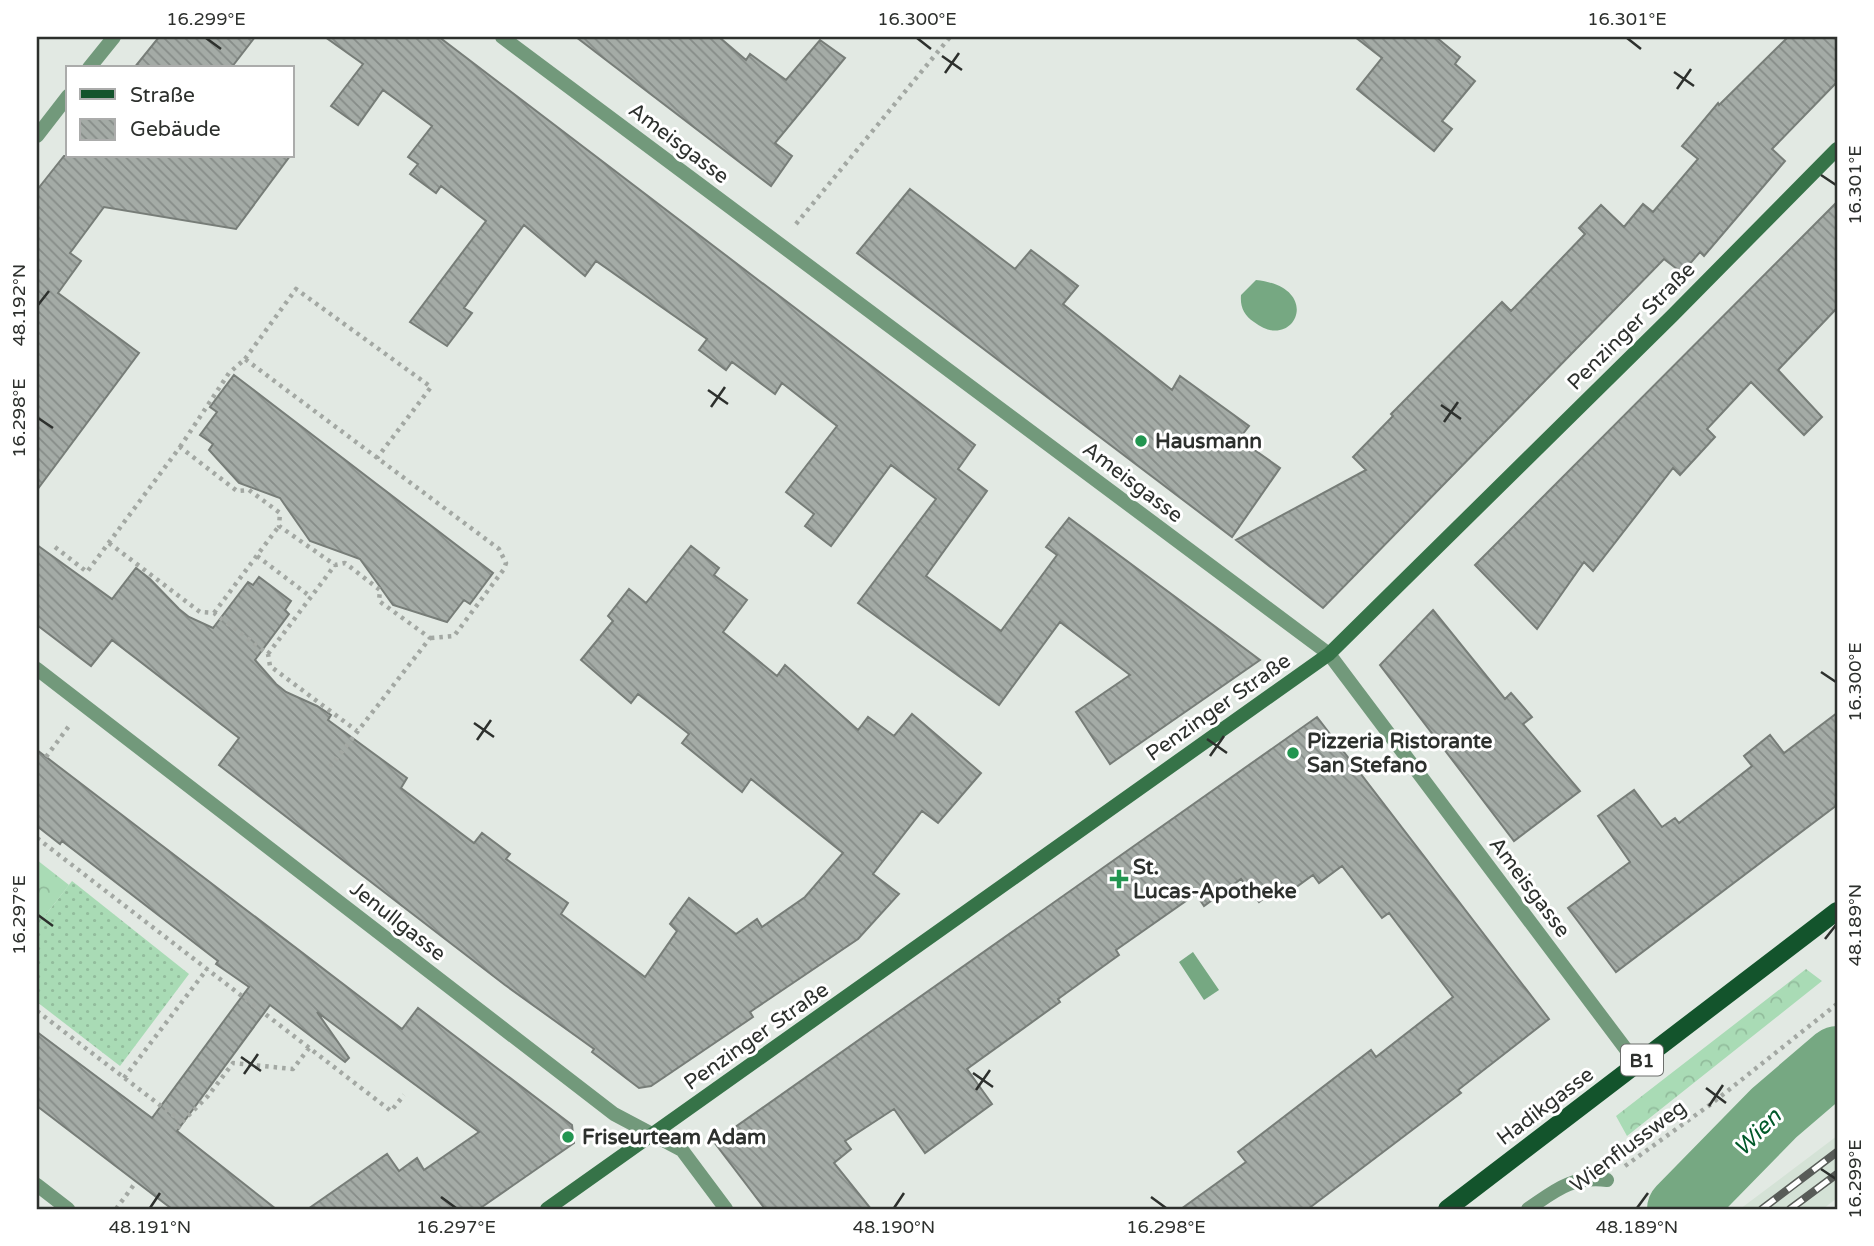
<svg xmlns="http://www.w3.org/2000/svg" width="1874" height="1246" viewBox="0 0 1874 1246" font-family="'Varela Round',sans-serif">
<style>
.built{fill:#d4e2d6}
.grass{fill:url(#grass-dots)}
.forest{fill:url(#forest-crowns)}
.water{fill:#76a882}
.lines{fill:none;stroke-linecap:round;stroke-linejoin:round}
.river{stroke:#76a882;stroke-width:66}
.building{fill:url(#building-back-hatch);stroke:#777d78;stroke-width:2}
.path{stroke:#a3a8a3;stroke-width:4.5;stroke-dasharray:3.5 5;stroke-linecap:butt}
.lane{stroke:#72997b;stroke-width:14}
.street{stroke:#72997b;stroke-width:14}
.secondary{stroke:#367348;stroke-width:14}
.primary{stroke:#13542c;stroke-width:18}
.rail-casing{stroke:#585c58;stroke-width:8}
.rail{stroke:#fff;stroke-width:5;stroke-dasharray:16;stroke-linecap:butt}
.ticks{fill:none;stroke:#2d302d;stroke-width:2.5}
.poi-dot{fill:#229550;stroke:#fff;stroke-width:2.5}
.labels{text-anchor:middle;stroke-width:6;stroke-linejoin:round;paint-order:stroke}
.shield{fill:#fff;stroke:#6c6e6c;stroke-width:2}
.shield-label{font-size:19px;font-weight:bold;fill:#2d302d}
.street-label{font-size:21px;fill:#2d302d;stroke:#fff}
.poi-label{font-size:21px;font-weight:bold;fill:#2d302d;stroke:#fff;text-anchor:start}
.water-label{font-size:23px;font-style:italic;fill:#005829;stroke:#fff}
.neatline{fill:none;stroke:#2d302d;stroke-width:2.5}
.ticks-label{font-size:18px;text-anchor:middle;fill:#2d302d}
</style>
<defs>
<pattern id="grass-dots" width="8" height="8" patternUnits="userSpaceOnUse" patternTransform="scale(1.75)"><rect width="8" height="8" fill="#a9dbb5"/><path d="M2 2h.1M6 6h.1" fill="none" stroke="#92bc9c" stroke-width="1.8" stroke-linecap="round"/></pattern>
<pattern id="forest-crowns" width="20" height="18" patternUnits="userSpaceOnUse" patternTransform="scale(1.75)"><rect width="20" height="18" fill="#a9dbb5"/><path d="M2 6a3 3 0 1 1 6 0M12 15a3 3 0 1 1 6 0" fill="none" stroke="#92bc9c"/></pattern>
<pattern id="building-back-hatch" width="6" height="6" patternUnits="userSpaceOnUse" patternTransform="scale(1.75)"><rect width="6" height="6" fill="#a4aba6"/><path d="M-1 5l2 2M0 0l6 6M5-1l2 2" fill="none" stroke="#868c88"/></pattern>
</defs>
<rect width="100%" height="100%" fill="#e2e9e3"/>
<path class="built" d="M1837,1136V1198L1823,1209H1740Z"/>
<path class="grass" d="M72,881L189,974L120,1066L37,1002V926Z"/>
<path class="forest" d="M37,860L69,885L37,926Z
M1806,969L1822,981L1627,1136L1616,1116Z"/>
<path class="water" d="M1256,280C1325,287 1294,354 1254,322C1244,315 1240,307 1241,295Z
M1193,952L1219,990L1204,1000L1179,962Z"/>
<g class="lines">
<path class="river" d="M1680,1209L1774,1113L1837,1059"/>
</g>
<path class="building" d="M159,37H255L231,68H134Z
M325,37H439L975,445L958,469L987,491L926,576L1001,631L1057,555L1046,547L1069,518L1260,660L1110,764L1076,712L1130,675L1060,622L999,705L858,603L936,499L891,465L831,546L805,526L814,514L786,492L837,426L782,383L775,394L732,362L726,370L699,350L707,339L596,261L585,276L524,225L464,308L472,313L447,346L410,322L486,221L441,186L436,193L410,174L418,164L408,157L432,126L383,90L358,125L331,106L363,64Z
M576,37H719L746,60L750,54L786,80L820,40L845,58L775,143L792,156L771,186Z
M1355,37H1436L1460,57L1455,64L1475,81L1442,121L1452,129L1434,151L1357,89L1382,58Z
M1788,37H1837V82L1772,149L1785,161L1704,256L1700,252L1682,273L1664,259L1323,608L1236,540L1366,470L1353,457L1393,416L1391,414L1502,302L1511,311L1585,234L1579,228L1601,205L1624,227L1643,204L1653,212L1698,159L1682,146L1718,103L1719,105Z
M64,156H290L236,229L104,207L70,253L81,261L58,293L139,353L37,490V190Z
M910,189L1015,269L1031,250L1078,286L1063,304L1172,390L1180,376L1249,426L1239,439L1280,468L1232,537L857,253Z
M1837,202V308L1778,370L1822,417L1804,435L1751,382L1707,429L1715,437L1680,475L1673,468L1593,571L1584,562L1537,629L1475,565Z
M234,375L493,573L470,604L464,600L447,622L393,605L360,559L310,541L280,498L239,483L209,450L213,444L200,435L217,412L210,407Z
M37,545L112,599L136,568L150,579L179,609L189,617L213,628L248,582L253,585L259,577L291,601L285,610L289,614L255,660L276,684L286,692L317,706L331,715L328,720L407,778L401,788L474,843L482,833L510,854L506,859L568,903L561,914L645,977L677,931L670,924L689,898L736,934L757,919L762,927L805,897L843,853L751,779L742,792L682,743L689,734L638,694L631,703L581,660L613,621L608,616L629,589L646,603L691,546L719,568L714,575L747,600L723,632L777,676L785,665L858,730L868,717L894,736L912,714L981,773L938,823L922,811L873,874L899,894L858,939L750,1012L753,1017L651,1086L639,1088L592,1052L594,1049L505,985L219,765L239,738L112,640L91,666L37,625Z
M1433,610L1505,699L1511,693L1532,717L1523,724L1580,791L1514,841L1380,665Z
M1837,713V805L1616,972L1568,908L1630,862L1598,816L1634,790L1662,827L1675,818L1679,823L1752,766L1744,756L1770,735L1784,753Z
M1317,717L1549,1019L1458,1090L1461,1093L1308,1209H1181L1246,1162L1238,1152L1371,1050L1376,1057L1453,997L1389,913L1382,918L1342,866L1319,883L1313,875L1284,896L1278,887L1259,902L1241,879L1204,906L1196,894L1116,950L1119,955L1058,999L1060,1002L967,1069L992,1104L925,1153L894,1109L845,1141L851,1149L834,1163L871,1209H765L714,1142Z
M37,750L402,1029L418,1008L572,1125L574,1143L479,1209H308L387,1154L399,1171L417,1158L424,1170L479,1132L317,1012L349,1058L345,1062L270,1005L177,1131L276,1209H172L37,1106V1032L152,1118L249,987L216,964L218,961L62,841L60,844L37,826Z"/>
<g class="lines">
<path class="path" d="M796,224L950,37
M245,359L296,289L431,387L377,458
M180,447L229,373L245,359L499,549L506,563L504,569L454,636L430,638
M109,543L200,612L214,613L268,654L270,666L357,731
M55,547L87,572L180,447L237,491L249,490L280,513L279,526L335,565L345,563L380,590L379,601L430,638L330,767
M257,556L311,597
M214,613L279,526
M268,654L335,565
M46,757L69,726
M37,838L391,1111L404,1095
M37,1011L182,1122L174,1134
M124,1078L207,969
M182,1122L208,1096L233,1063L293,1069L309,1048
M1625,1166L1711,1104L1837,1004
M116,1209L136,1182"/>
<path class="lane" d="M1528,1209C1556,1190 1571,1176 1607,1180"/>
<path class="street" d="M502,37L1329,654L1637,1064
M89,68L114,37
M37,136L68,96
M37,669L614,1114L682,1150L726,1209
M37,1185L68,1209"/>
<path class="secondary" d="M547,1209L1329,654L1672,316L1837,149"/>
<path class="primary" d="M1447,1209L1837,911"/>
<defs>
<path id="rail" d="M1762,1209L1837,1152
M1790,1209L1837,1174"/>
</defs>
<use href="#rail" class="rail-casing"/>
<use href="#rail" class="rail"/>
</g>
<path class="ticks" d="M206,38L221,49M917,38L931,49M1627,38L1641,49M942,56L962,70M1674,72L1694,86M945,73L959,53M1677,89L1691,69M1821,175L1836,185M38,305L49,291M708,390L728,404M1441,405L1461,419M711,407L725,387M38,418L53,428M1444,422L1458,402M1821,672L1836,682M474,723L494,737M1207,739L1227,753M477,740L491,720M1210,756L1224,736M38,915L53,926M1825,939L1836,925M241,1057L261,1071M973,1073L993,1087M244,1074L258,1054M1706,1088L1726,1103M976,1090L990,1070M1709,1106L1723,1085M1821,1169L1836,1179M441,1197L456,1208M1151,1197L1166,1208M150,1208L160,1193M894,1208L904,1193M1637,1208L1648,1193"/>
<g class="poi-dot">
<circle cx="1141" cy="441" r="7"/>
<circle cx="1293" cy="753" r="7"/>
<path d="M1115.5 868.5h7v7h7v7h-7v7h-7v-7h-7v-7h7z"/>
<circle cx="568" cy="1137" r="7"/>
</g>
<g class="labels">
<rect class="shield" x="1621" y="1044.5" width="42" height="31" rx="5"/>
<g class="shield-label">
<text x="1642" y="1067">B1</text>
</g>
<g class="street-label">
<text transform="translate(679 143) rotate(37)" y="7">Ameisgasse</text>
<text transform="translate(1631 326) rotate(-45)" y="7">Penzinger Straße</text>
<text transform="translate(1133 482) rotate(37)" y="7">Ameisgasse</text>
<text transform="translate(1218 707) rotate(-35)" y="7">Penzinger Straße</text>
<text transform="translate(1530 887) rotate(53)" y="7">Ameisgasse</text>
<text transform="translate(398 921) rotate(38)" y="7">Jenullgasse</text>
<text transform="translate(756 1036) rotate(-35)" y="7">Penzinger Straße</text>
<text transform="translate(1545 1106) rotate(-37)" y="7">Hadikgasse</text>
<text transform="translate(1628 1146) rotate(-37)" y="7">Wienflussweg</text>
</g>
<g class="poi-label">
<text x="1155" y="448">Hausmann</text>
<text x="1307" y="748">Pizzeria Ristorante<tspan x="1307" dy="24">San Stefano</tspan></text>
<text x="1133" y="874">St.<tspan x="1133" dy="24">Lucas-Apotheke</tspan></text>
<text x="582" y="1144">Friseurteam Adam</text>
</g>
<g class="water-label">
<text transform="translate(1757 1132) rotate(-45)" y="8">Wien</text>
</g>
</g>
<rect width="1874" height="1246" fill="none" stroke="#ffffff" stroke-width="77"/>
<rect x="66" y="66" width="228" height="91" fill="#ffffff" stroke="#abacab" stroke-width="2"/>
<rect x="80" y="89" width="35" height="10" fill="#13542c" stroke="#abacab" stroke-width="2"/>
<text x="130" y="102" font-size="21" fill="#2d302d">Straße</text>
<rect x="80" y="119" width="35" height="21" fill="url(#building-back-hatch)" stroke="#abacab" stroke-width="2"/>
<text x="130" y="136" font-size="21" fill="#2d302d">Gebäude</text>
<rect x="38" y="38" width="1798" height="1170" class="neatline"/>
<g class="ticks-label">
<text x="206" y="25">16.299°E</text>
<text x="917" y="25">16.300°E</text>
<text x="1627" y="25">16.301°E</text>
<text transform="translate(1855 185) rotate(-90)" y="6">16.301°E</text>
<text transform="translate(19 305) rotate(-90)" y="6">48.192°N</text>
<text transform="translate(19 418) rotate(-90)" y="6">16.298°E</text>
<text transform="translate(1855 682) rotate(-90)" y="6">16.300°E</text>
<text transform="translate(19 915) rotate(-90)" y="6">16.297°E</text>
<text transform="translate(1855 925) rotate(-90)" y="6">48.189°N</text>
<text transform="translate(1855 1179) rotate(-90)" y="6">16.299°E</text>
<text x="150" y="1233">48.191°N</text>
<text x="456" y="1233">16.297°E</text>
<text x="894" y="1233">48.190°N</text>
<text x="1166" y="1233">16.298°E</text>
<text x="1637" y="1233">48.189°N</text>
</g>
</svg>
